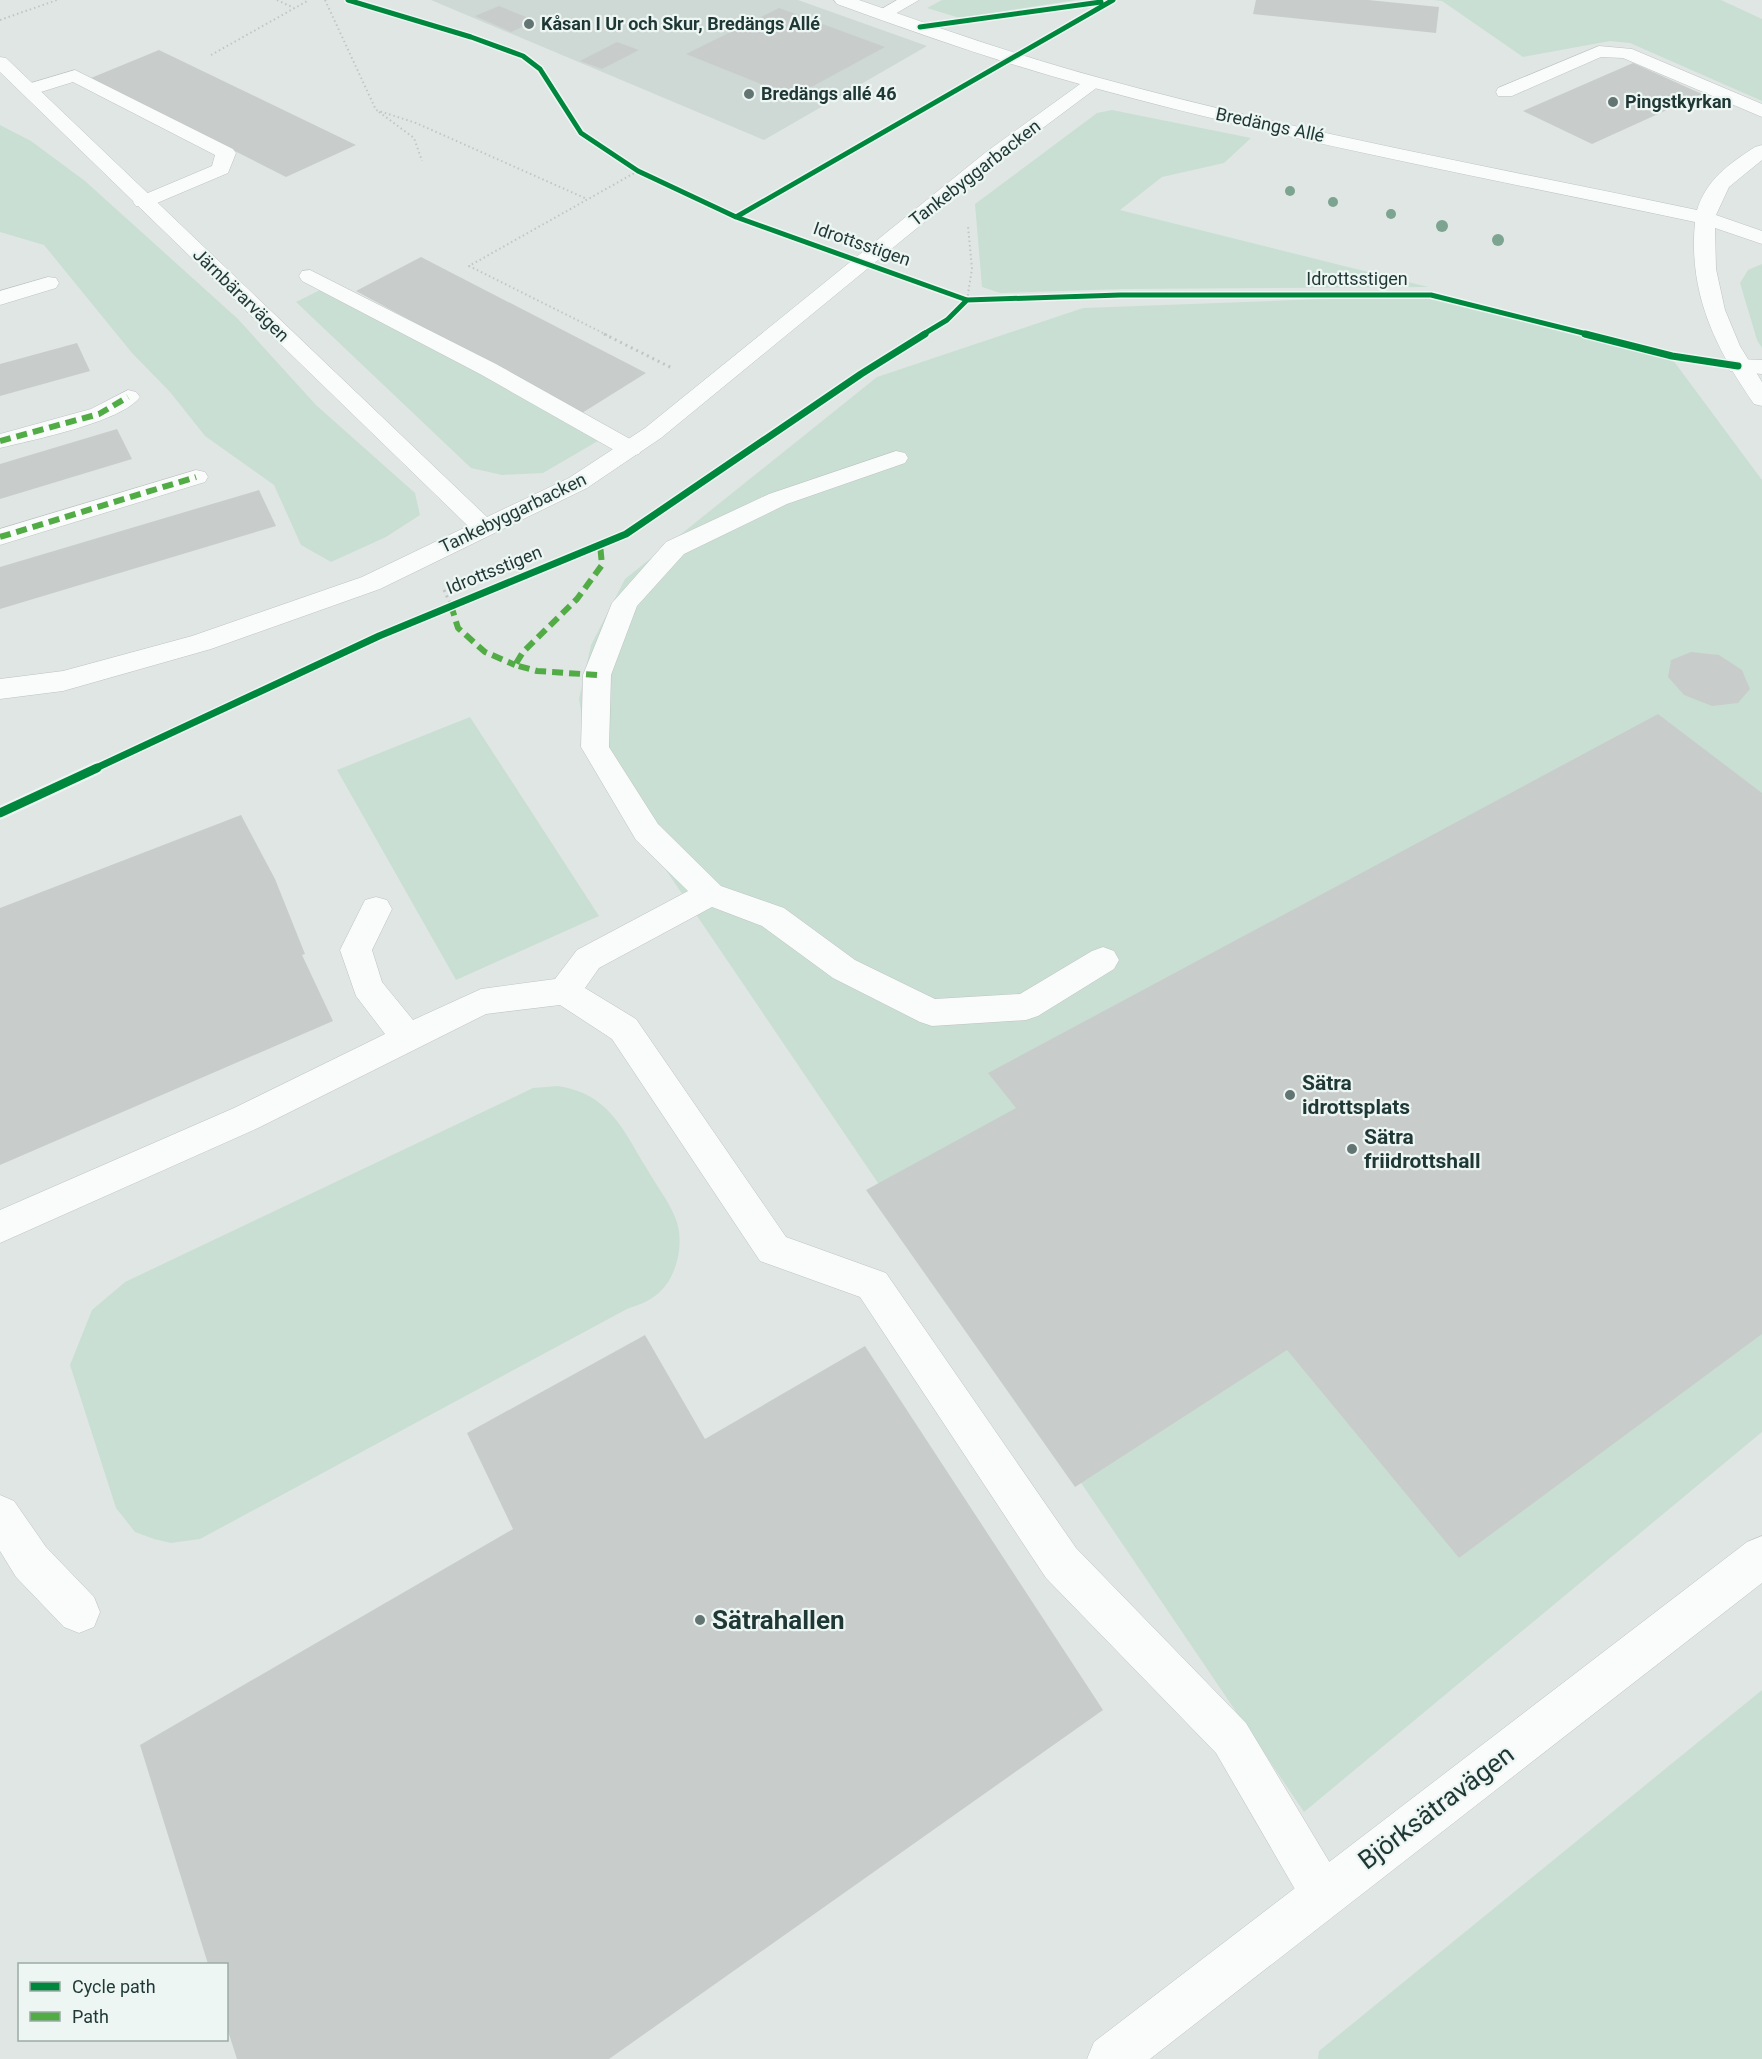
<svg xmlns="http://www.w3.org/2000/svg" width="1762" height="2059" viewBox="0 0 1762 2059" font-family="Roboto,sans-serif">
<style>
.built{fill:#ced8d4}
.green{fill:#c9dfd3}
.building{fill:#c8cdcc}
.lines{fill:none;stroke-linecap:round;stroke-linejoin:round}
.lane-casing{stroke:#bdc3c1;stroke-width:1}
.street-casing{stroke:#bdc3c1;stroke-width:1}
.secondary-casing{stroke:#bdc4c2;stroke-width:1}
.path-far1{stroke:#bec7c6;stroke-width:2;stroke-dasharray:1.5 3;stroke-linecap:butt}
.path{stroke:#bec7c6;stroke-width:3;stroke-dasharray:2 4;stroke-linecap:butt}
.lane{fill:#fafbfb;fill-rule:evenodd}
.street{fill:#fafbfb;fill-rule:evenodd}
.secondary{fill:#fafbfb;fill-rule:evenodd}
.quiet{stroke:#52ac45;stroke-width:6;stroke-dasharray:11 6;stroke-linecap:butt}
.cycleway-far2-casing{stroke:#edf6f3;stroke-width:8}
.cycleway-far1-casing{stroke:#edf6f3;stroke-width:10}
.cycleway-casing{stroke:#edf6f3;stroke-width:13}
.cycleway-far2{stroke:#00873e;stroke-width:5}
.cycleway-far1{stroke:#00873e;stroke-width:7}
.cycleway{stroke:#00873e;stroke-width:9}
.tree{fill:#7ca491}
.poi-dot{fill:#637572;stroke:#edf6f3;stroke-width:2}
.labels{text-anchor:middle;stroke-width:4.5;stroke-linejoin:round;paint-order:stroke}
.far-poi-label{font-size:18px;font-weight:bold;fill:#1f3835;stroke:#edf6f3;text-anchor:start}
.far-street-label{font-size:18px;fill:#1f3835;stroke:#edf6f3}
.poi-label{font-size:21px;font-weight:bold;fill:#1f3835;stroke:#edf6f3;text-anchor:start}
.near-poi-label{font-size:26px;font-weight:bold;fill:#1f3835;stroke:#edf6f3;text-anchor:start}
.near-street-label{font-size:26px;fill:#1f3835;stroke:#edf6f3}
</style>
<rect width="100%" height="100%" fill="#e0e6e4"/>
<path class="built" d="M431,0H798L927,46L764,140Z"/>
<path class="green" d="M942,0H1076L960,18L927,8Z
M1433,0H1721L1762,19V101L1630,43L1610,41L1523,57L1442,1Z
M1112,110L1251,138L1224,163L1162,177L1120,210L1428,287L1123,289L1000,293L982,287L975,204L1097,113Z
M0,125L31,141L85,181L238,319L316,405L415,493L420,515L386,537L331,562L301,545L274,485L205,436L170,392L132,353L44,245L0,232Z
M1762,264V348L1757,340L1740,283L1748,270Z
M328,286L603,438L543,473L502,475L471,468L296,302Z
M1430,295L1670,356L1762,480V1432L1304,1812L590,758L579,699L591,645L625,579L877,377L1083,308Z
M470,717L599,916L456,980L337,770Z
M558,1086C609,1094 622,1128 647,1169C656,1185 668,1200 675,1217C686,1242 677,1283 652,1298C645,1303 635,1306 627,1309L200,1539L171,1543L154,1539L135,1532L116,1508L70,1365L92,1310L125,1282L533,1088Z
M1762,1690V2059H1318L1319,2051Z"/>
<path class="building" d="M1256,0H1368L1439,7L1436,33L1253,14Z
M499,6L536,21L511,32L475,16Z
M779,8L885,47L793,97L686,54Z
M617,42L639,50L602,69L580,61Z
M159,50L356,145L286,177L91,78Z
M1633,63L1702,94L1592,144L1523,111Z
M421,257L646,373L582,413L356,291Z
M77,343L90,371L0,396V364Z
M117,429L132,459L0,499V464Z
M259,490L276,526L0,609V567Z
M1691,652L1719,655L1742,670L1750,689L1738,703L1712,706L1684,695L1668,677L1671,660Z
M1658,714L1762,793V1334L1459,1558L1287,1350L1075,1487L866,1190L1016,1108L988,1073Z
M241,815L275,879L305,954L302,955L333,1021L0,1165V908Z
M645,1335L705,1439L865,1346L1103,1710L609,2059H237L226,2025V1964H208L140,1745L513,1529L467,1433Z"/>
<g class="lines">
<defs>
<path id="lane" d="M897,0H919L888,18H876L873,14Z
M1599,46L1632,49L1762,104V117L1623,58L1601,57L1512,96H1498L1496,92L1498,88Z
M75,70L233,149L236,153L228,173L150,206H136L133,202L136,198L212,166L215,155L73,82L28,96L19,90L21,86Z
M310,270L496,364L639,444L642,449L639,454L630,456L621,454L480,374L302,281L299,276L302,271Z
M48,277L56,278L59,283L56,288L0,305V291Z
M1738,359L1762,360V374L1730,371L1727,366L1730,361Z
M896,451L905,453L908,458L905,463L787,504L684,554L637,606L611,675L609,747L658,824L721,886L784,908L855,960L935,999L1020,994L1092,951L1103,947L1114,951L1119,960L1114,969L1038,1016L1026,1020L932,1026L920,1022L833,978L762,926L712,907L599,968L585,988L636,1019L786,1237L886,1273L1076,1548L1246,1723L1339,1878L1346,1894L1339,1910L1323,1917L1307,1910L1216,1753L1046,1578L860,1297L760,1261L612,1039L560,1005L486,1014L258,1128L0,1243V1210L234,1108L385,1034L356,996L340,950L365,900L376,897L387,900L392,909L372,950L382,982L413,1020L481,989L555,979L577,950L688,891L636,840L581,747L583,675L612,603L666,542L769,494Z
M0,1495L14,1501L46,1547L94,1597L100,1612L94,1627L79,1633L64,1627L16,1577L0,1551Z"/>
<path id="street" d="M0,57L6,58L487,517L569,478L645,428L986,152L1087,79L1094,77L1103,83L1000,160L661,438L587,488L380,589L211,649L63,691L0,699V679L63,671L192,636L362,577L468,526L0,72Z
M128,390L136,392L140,397C122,422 32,440 0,448V434L91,409Z
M196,470L205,472L208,477L205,482L0,545V529Z"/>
<path id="secondary" d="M834,0H859C939,28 1019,56 1100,78C1297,132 1498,168 1697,210C1706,180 1730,163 1755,147L1762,145V160L1729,187L1716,215L1762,231V244L1715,228L1716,269L1725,310L1740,346L1762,382V406L1754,404C1715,348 1688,292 1695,222C1492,179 1287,141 1087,86C1002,63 919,34 837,4Z
M1762,1536V1583L1150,2059H1087L1094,2042L1747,1542Z"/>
</defs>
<use href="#lane" class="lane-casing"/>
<use href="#street" class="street-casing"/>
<use href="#secondary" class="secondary-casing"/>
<path class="path-far1" d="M277,0L294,8
M325,0L376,110L416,123L587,199
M0,20L57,0
M211,55L309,0
M379,112L414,138L422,161
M967,300L972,269L968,226
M607,335L469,266L638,171"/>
<path class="path" d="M604,334L672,368
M444,590L451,605"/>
<use href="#lane" class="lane"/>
<use href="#street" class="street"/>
<use href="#secondary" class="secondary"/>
<path class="quiet" d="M0,441L99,414L128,397
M0,537L196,477
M451,605L458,628L485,652L515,665
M597,675L537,671L515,665L523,652L577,599L602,565L600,544"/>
<defs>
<path id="cycleway-far2" d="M348,0L471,37L523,56L540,69L581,133L638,171L736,217L967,300L1120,295H1431L1591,335
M920,27L1101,2
M736,217L1113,0
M922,335L947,320L967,300"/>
<path id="cycleway-far1" d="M1585,334L1672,356L1738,366
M94,769L379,636L626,534L861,374L925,334"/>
<path id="cycleway" d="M0,813L97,768"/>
</defs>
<use href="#cycleway-far2" class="cycleway-far2-casing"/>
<use href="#cycleway-far1" class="cycleway-far1-casing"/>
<use href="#cycleway" class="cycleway-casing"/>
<use href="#cycleway-far2" class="cycleway-far2"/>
<use href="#cycleway-far1" class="cycleway-far1"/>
<use href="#cycleway" class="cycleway"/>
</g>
<g class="tree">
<circle cx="1290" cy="191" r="5"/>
<circle cx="1333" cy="202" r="5"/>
<circle cx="1391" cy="214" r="5"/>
<circle cx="1442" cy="226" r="6"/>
<circle cx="1498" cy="240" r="6"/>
</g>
<g class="poi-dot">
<circle cx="529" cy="24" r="6"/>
<circle cx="749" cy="94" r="6"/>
<circle cx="1613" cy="102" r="6"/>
<circle cx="1290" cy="1095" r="6"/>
<circle cx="1352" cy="1149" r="6"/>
<circle cx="700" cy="1620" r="6"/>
</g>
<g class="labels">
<g class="far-poi-label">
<text x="541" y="30">Kåsan I Ur och Skur, Bredängs Allé</text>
<text x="761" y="100">Bredängs allé 46</text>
<text x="1625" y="108">Pingstkyrkan</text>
</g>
<g class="far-street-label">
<text transform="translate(1270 125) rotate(12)" y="6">Bredängs Allé</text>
<text transform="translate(975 173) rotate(-38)" y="6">Tankebyggarbacken</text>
<text transform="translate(862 244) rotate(19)" y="6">Idrottsstigen</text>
<text x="1357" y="285">Idrottsstigen</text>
<text transform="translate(241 295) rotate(44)" y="6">Järnbärarvägen</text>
<text transform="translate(513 513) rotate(-26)" y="6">Tankebyggarbacken</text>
<text transform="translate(494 570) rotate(-22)" y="6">Idrottsstigen</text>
</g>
<g class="poi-label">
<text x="1302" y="1090">Sätra<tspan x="1302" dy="24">idrottsplats</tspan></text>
<text x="1364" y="1144">Sätra<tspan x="1364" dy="24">friidrottshall</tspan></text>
</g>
<g class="near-poi-label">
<text x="712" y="1629">Sätrahallen</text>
</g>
<g class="near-street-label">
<text transform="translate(1436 1807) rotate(-37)" y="9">Björksätravägen</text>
</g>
</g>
<rect x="18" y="1963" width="210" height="78" fill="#edf6f3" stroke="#9baaa7" stroke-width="1.5"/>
<rect x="30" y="1982" width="30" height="9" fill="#00873e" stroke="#9baaa7" stroke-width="1.5"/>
<text x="72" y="1993" font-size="18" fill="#1f3835">Cycle path</text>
<rect x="30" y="2012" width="30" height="9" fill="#52ac45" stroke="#9baaa7" stroke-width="1.5"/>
<text x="72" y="2023" font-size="18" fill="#1f3835">Path</text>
</svg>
